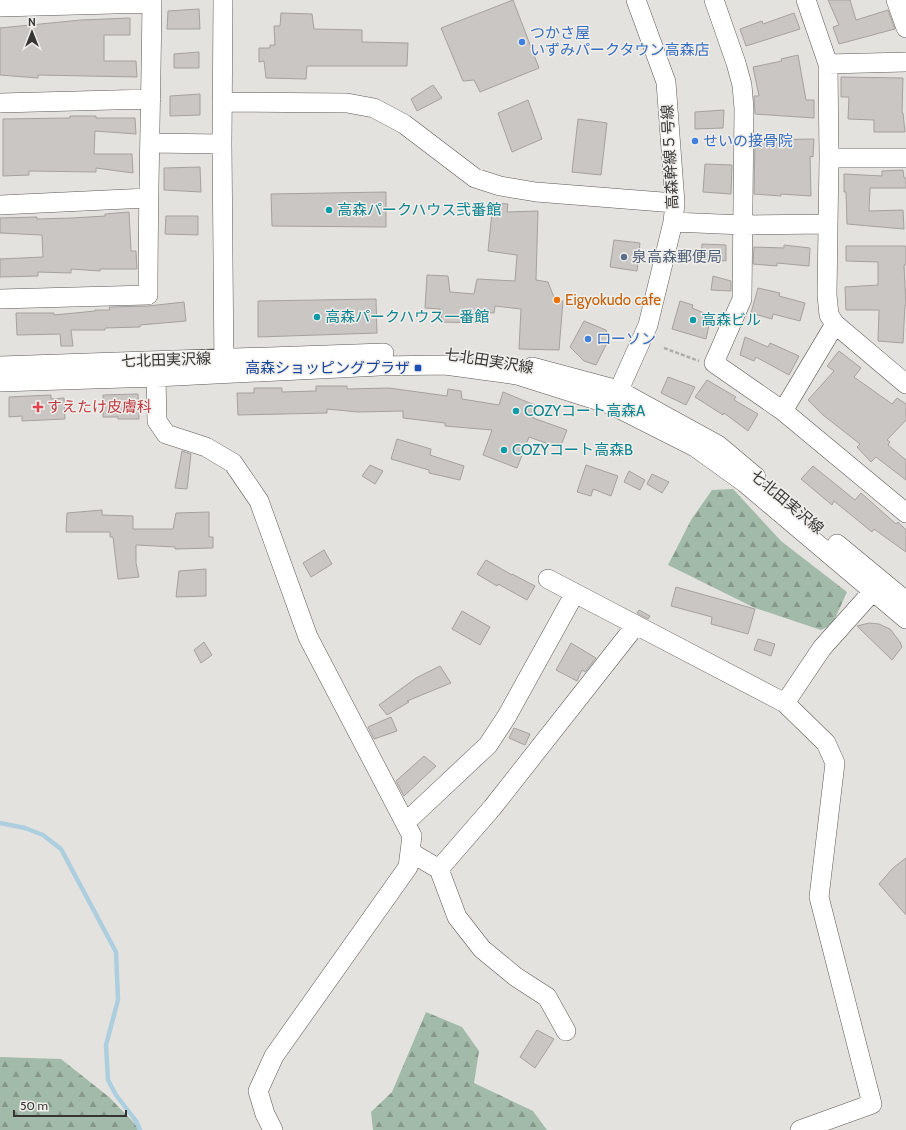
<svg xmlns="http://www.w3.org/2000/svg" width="906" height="1130" viewBox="0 0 906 1130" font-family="Cabin,'Noto Sans JP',sans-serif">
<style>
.forest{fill:url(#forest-firs)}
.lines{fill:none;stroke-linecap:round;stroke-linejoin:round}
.stream{stroke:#accedf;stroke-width:4.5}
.building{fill:#c9c6c3;stroke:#a4a19e}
.minor-casing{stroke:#5c5956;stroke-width:20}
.path{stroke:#afadaa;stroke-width:2.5;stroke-dasharray:4 2;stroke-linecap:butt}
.minor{stroke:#fff;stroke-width:19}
.shop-dot{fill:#3f7fe0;stroke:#f1efeb;stroke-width:1.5}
.culture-dot{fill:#0f9aa8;stroke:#f1efeb;stroke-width:1.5}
.service-dot{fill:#5c6f8a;stroke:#f1efeb;stroke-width:1.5}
.food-dot{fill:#e8710a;stroke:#f1efeb;stroke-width:1.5}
.transit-dot{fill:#1a4fb4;stroke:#f1efeb;stroke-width:1.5}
.health-dot{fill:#e0444e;stroke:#f1efeb;stroke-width:1.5}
.labels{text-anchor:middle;stroke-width:3;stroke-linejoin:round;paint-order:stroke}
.shop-label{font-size:15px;fill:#366cbe;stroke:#f1efeb;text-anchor:start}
.street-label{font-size:15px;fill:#363534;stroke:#f1efeb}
.culture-label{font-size:15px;fill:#0d838f;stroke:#f1efeb;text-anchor:start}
.service-label{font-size:15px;fill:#4e5e75;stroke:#f1efeb;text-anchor:start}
.food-label{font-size:15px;fill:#c56008;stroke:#f1efeb;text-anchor:start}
.transit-label{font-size:15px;fill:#164399;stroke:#f1efeb;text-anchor:end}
.health-label{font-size:15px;fill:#be3a42;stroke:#f1efeb;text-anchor:start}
</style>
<defs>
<pattern id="forest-firs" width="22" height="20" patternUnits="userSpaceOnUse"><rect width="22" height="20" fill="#a2baa9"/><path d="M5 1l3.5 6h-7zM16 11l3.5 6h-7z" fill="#85988a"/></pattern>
</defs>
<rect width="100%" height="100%" fill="#e4e2de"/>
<path class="forest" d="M733,489L781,541L847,592L832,625L821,630L755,608L668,565L691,520L712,490Z
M426,1012L462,1027L479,1051L474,1083L533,1111L547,1130H373L371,1112L392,1092Z
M0,1057L61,1059L109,1097L139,1128V1130H0Z"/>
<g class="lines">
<path class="stream" d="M0,823L25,828L43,835L61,849L116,952L118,1000L106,1045L108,1080L116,1095L136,1121L140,1130"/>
</g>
<path class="building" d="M513,0L539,68L480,92L474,80L463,81L441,28Z
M828,0H850L856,20L888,10L895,29L839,44L833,27L839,25Z
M199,9L200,29H167L168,11Z
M281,13L312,14L314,29L362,30V42L408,43L407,66H307L306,79L266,78L264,61L259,62V48H270V45H275L274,26H280Z
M794,13L800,29L746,46L740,29L762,21L763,24Z
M130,18V35H104V61H136L137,77L38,75V78L0,75V28L81,20Z
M199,52V68H174V54Z
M798,55L806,100H814V118L755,114L754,96H759L753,67L782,61L781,59Z
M841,77L903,78L902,113H903L905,132H874V120L848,119L849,97H841Z
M433,85L442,98L417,111L411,99Z
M200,94V115L170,116V96Z
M528,100L542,139L512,152L498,113Z
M724,110L723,128L695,129V112Z
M70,116H96V118H135L136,134L95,131L94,154H132L133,173L96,168V172L29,171V175L3,176V119L70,118Z
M578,119L607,123L601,175L572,172Z
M814,139L813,157L810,156L811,196L781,194V196L754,194L755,140Z
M705,164L732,165L731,194L703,192Z
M200,167L201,192L164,190V168Z
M903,170L904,178H906V188H870L869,211L903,210L904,229L847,224L846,192H844V174L882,176V171Z
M386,192V227L272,226L271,194Z
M493,203L508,204L507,212L538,211L536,280L548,282L555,300L563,301L559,350L519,349L521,309L495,306L494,313L478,312V323L442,322L440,309L425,308L427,275L448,276L450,292L474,294L477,279L515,281L517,255L488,251Z
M129,212L131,251H136L137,269H100V271L71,269V273L38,272V276L0,277V259L43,257L42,235L0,233V218L37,217V219L72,218L105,216V214Z
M166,216H198V235L165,234Z
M614,240L640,243L637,271L610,267Z
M702,244L726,245V261L701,259Z
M784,245L810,248L809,266L777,263V266L753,264L754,247L784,248Z
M846,246H905L906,248V265H904L906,305H905L903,343L878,341L879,310H846L845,287L878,285V262L846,261Z
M713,276L731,281V291L711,290Z
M758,288L780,293L779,296L805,303L800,321L773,314L772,319L751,313Z
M376,299L377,333L258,337V301Z
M680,301L693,305L692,308L711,316L706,339L672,329Z
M184,302L186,321L140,325V327L105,328V330H71L73,346H61L60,334L17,335L16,313H54V315L95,311V310H110L109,307L148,306Z
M584,321L606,330L609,339L596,365L584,361L570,347Z
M745,337L768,347L770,343L799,356L789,375L756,357L754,361L740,355Z
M839,351L861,368L854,377L892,404L897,398L906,404V420L887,440L890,442L888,445L906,460V480L876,457L871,462L857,447L860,444L823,415L808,400L834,371L827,366Z
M668,377L695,387L686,405L661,393Z
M707,380L736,397L734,400L758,414L748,431L724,413L723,415L695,397Z
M316,386H347V389L389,388L447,396L448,389L461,391L462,399L499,405L503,392L537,406L533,418L567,430L560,448L529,437L517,468L483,455L492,430L445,426V423L403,418V411L358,412L327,409V413L238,415L237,393H254V388H282V392L316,391Z
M138,394L139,419H118V417H103V395Z
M51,395V399L64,398L65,419L22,421V416L9,417V397Z
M397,439L431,449L430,455L464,466L460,480L429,473V470L391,459Z
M182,451L191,454L187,489L175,488Z
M370,465L383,471L375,484L362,476Z
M586,465L618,476L611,496L593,489L591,496L577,492Z
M813,466L855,500L861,493L896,524L898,522L906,530V552L874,529L872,532L834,501L832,505L801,479Z
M629,471L645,480L640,490L624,482Z
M652,474L669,482L662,493L647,484Z
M102,510V515L133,516V529H173L176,513L209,512V537H213V548L175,549V547L136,545V563L139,577L118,579L113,537H110V532H66L67,513Z
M324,550L332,564L311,577L303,563Z
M486,560L512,575V574L535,586L527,600L498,584L497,586L477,574Z
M206,569V596L176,597L179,571Z
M676,587L755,609L748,634L711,624L712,617L671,606Z
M639,610L650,616L648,619L637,613Z
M462,611L490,627L480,645L452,629Z
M869,623L879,624L890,629L900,642L902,647L892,660L857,626Z
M758,639L775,644L771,656L754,650Z
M204,642L212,655L201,663L194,650Z
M571,643L596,658L585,672L582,670L577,681L556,670Z
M440,666L451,683L407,701L409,702L387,715L379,705L416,678Z
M391,717L397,731L374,739L368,727Z
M514,728L530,734L525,745L509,738Z
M424,756L436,766L404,796L396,781Z
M906,858V915L879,884L893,868Z
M537,1030L554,1039L535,1068L520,1057Z"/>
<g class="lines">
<defs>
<path id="minor" d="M223,0L222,144L224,371
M714,0L736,63L742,85L744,109L742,299L714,363L783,411L906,513
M806,0L828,64L829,158L827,295L829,315L835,324L906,384
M896,0L906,28
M0,7L152,3
M828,64L906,62
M222,102L347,103L374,108L404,124L475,178L500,186L536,192L675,203
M0,103L151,99
M150,143L222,144
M829,158H906
M0,205L148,198
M673,222L743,225L828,224
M0,299L148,295C148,196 151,98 152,0
M0,366L384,353
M532,367L618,390L718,445L756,477
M156,377L157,421L166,434L206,447L233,463L259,501L308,637L412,836L408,867L274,1056L258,1091L265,1114L273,1130
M0,382L156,377L380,366L445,365L517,375L612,405L695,447L745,483L906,619
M614,401L648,325L673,222L675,203L666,82L636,0
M783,411L835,324
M837,544L906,601
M548,579L785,703L826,743L835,763L819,897L872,1104L800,1130
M785,703L822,648L873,591
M405,823L488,745L507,716L575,593
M410,852L439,869L457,917L482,949L516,977L547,997L566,1031
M439,869L492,808L636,625"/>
</defs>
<use href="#minor" class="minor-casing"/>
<path class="path" d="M664,348L699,361"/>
<use href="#minor" class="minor"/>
</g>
<g class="shop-dot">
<circle cx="522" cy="42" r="4"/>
<circle cx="695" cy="141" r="4"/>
<circle cx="588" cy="339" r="4"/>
</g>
<g class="culture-dot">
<circle cx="329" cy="210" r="4"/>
<circle cx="317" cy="317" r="4"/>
<circle cx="693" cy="320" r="4"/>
<circle cx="516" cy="411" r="4"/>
<circle cx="504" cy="450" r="4"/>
</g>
<circle class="service-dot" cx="624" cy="257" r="4"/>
<circle class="food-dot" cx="557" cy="300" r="4"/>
<rect class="transit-dot" x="414" y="364" width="8" height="8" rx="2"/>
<path class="health-dot" d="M36 401h4v4h4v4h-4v4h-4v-4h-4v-4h4z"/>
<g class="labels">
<g class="shop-label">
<text x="530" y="38">つかさ屋<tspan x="530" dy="17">いずみパークタウン高森店</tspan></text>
<text x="703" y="146">せいの接骨院</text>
<text x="596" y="344">ローソン</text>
</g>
<g class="street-label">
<text transform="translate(670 157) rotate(-93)" y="5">高森幹線５号線</text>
<text transform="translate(166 360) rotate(-2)" y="5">七北田実沢線</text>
<text transform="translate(489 361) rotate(9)" y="5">七北田実沢線</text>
<text transform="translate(787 502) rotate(40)" y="5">七北田実沢線</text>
</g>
<g class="culture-label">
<text x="337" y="215">高森パークハウス弐番館</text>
<text x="325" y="322">高森パークハウス一番館</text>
<text x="701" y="325">高森ビル</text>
<text x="524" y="416">COZYコート高森A</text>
<text x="512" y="455">COZYコート高森B</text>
</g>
<g class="service-label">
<text x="632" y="262">泉高森郵便局</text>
</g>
<g class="food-label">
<text x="565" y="305">Eigyokudo cafe</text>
</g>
<g class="transit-label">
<text x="410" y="373">高森ショッピングプラザ</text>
</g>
<g class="health-label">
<text x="47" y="412">すえたけ皮膚科</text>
</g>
</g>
<g transform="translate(32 32)" stroke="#f1efeb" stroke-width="3" paint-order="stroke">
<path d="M0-3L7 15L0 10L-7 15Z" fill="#363534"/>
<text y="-6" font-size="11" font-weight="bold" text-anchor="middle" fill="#363534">N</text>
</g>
<path d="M14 1110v6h112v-6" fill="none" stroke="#363534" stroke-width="2"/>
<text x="20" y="1110" font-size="12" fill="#363534" stroke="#f1efeb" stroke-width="3" paint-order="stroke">50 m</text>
</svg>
